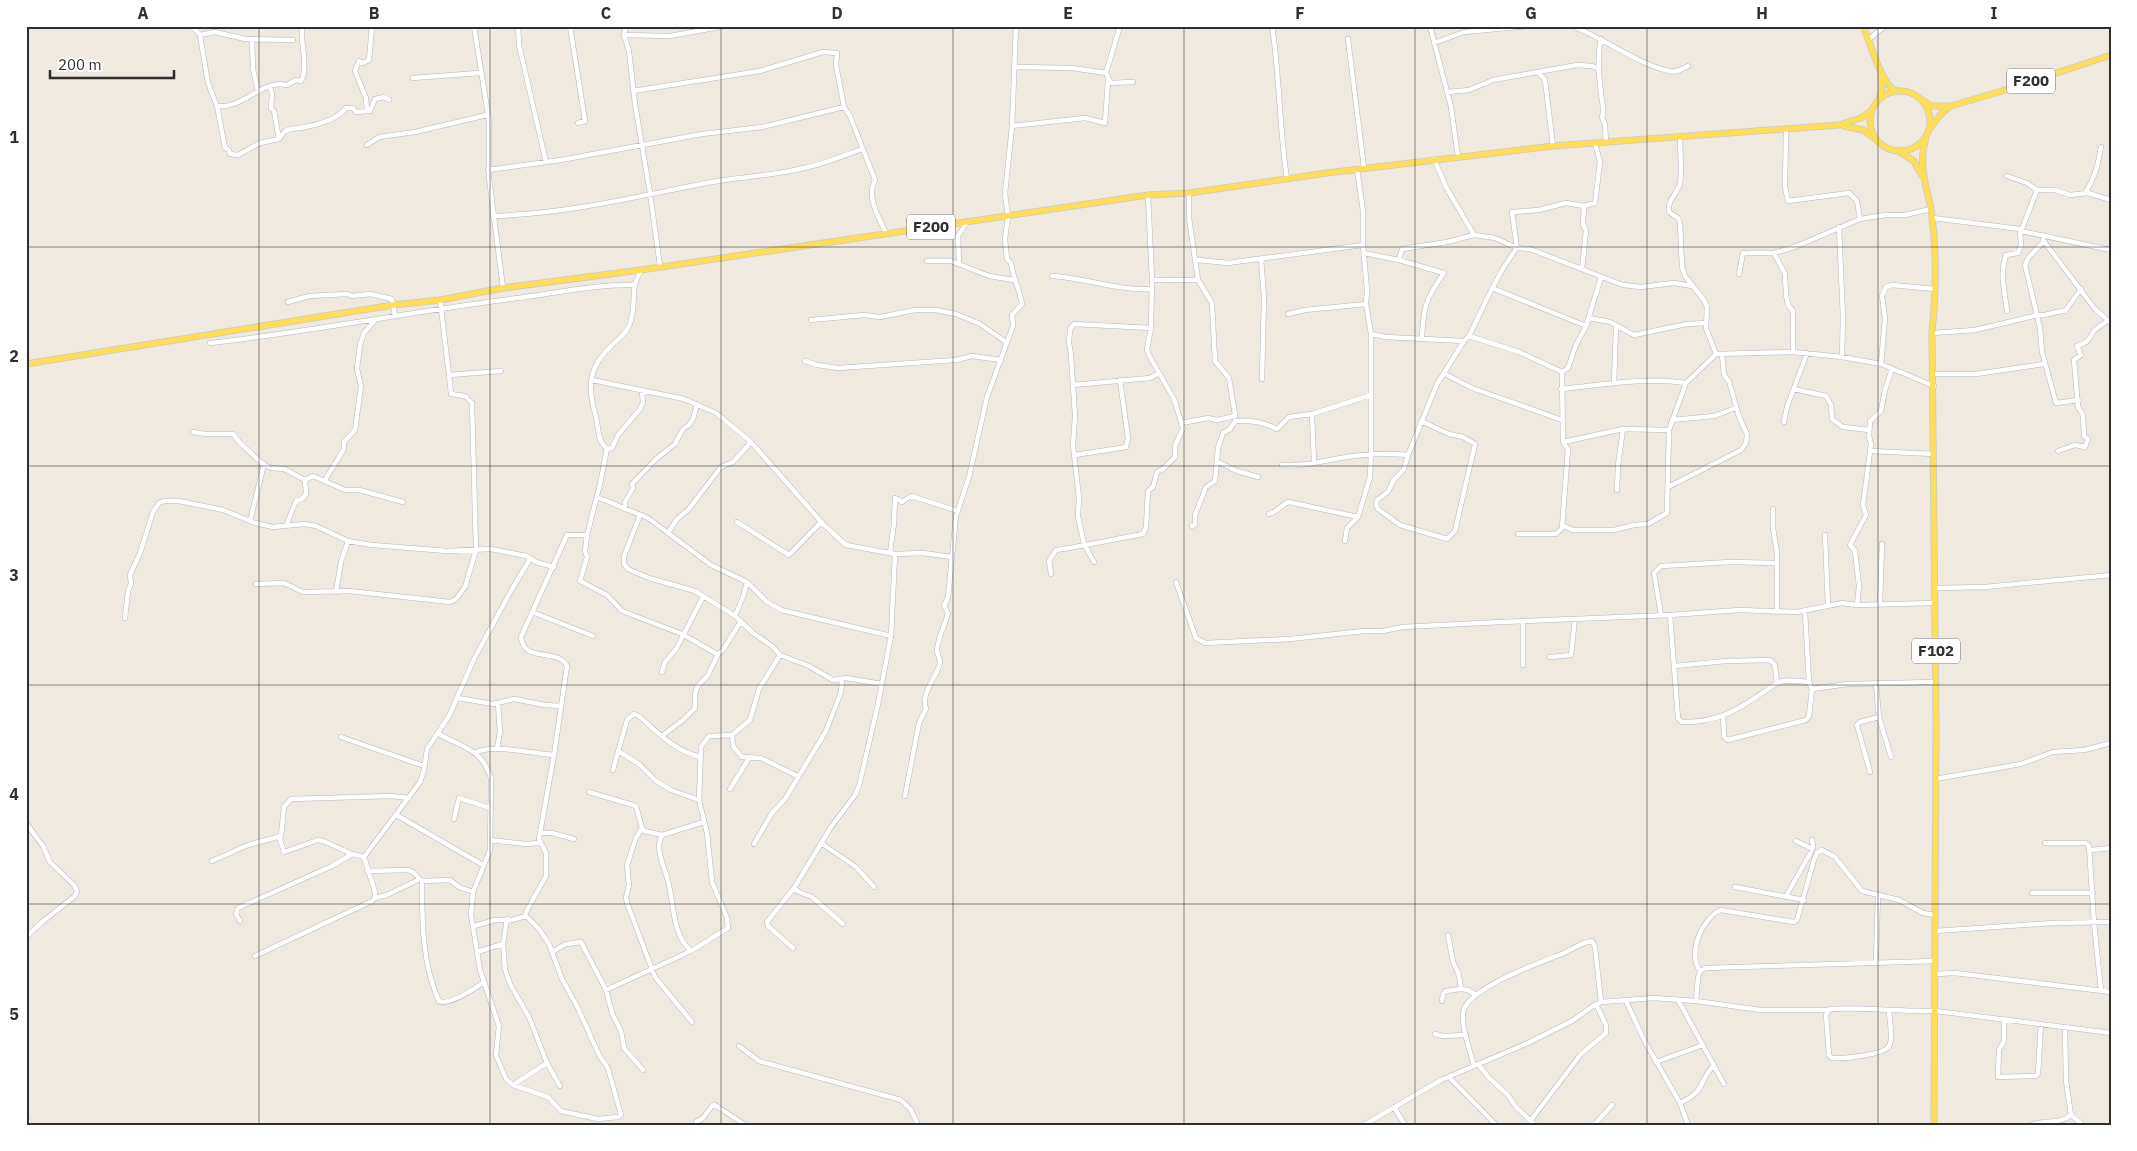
<svg xmlns="http://www.w3.org/2000/svg" width="2137" height="1151" viewBox="0 0 2137 1151" font-family="'IBM Plex Sans',sans-serif">
<style>
.lines{fill:none;stroke-linecap:round;stroke-linejoin:round}
.minor-casing{stroke:#b3b5c2;stroke-width:5.5}
.major-casing{stroke:#c9c9c9;stroke-width:7}
.minor{stroke:#fff;stroke-width:4.5}
.major{stroke:#fcde58;stroke-width:5.5}
.grid{fill:none;stroke:#2e2e2e;stroke-width:1;stroke-opacity:0.55}
.labels{text-anchor:middle;stroke-width:4;stroke-linejoin:round;paint-order:stroke}
.shield{fill:#fff;stroke:#6d6d6d;stroke-width:1}
.shield-label{font-size:15px;font-weight:bold;fill:#2e2e2e}
.neatline{fill:none;stroke:#2e2e2e;stroke-width:2}
.grid-label{font-size:16px;text-anchor:middle;font-weight:bold;fill:#2e2e2e}
</style>
<rect width="100%" height="100%" fill="#f0e9df"/>
<g class="lines">
<defs>
<path id="minor" d="M192,26L200,35L208,83L217,106L225,148L229,150L230,154L238,155L260,143L279,139L285,131L291,129C309,127 335,122 346,108H353L356,112L370,111L375,99L384,97L389,100
M474,26L489,121V178L503,288
M518,26L519,45L546,162
M570,26L585,121L578,123
M626,26L624,35L629,51L635,104L650,193L660,266
M1272,26C1280,77 1279,128 1287,179
M1430,26L1451,107L1458,157
M1572,26C1604,38 1637,64 1669,71C1676,73 1682,69 1688,66
M200,35L215,32L245,39L293,40
M624,35L670,36L725,26
M252,39L253,69L258,92
M1348,39L1364,168
M1601,39C1597,57 1599,76 1601,94C1602,104 1605,108 1602,117L1605,125L1606,142
M1869,39L1885,26
M1434,43L1464,32L1530,26
M1015,67L1072,68L1106,73L1111,83L1133,82
M1106,73L1120,26
M1539,73L1545,80L1553,146
M413,78L479,73
M270,87L272,94L271,108L274,111L279,139
M633,91L760,71L823,52L837,53L836,65L844,107L850,116L875,180C866,197 879,218 886,233
M1447,92L1469,90L1493,80L1577,65L1592,66L1599,69
M217,106C241,109 257,85 280,84C282,84 285,85 287,85L296,80L301,81C309,68 300,43 302,26
M367,111L366,98L355,71L359,61L363,63L369,60L372,26
M1012,126L1085,118L1105,123L1108,80
M1786,130L1785,187L1788,201L1849,193L1857,201L1860,219
M1680,136C1680,147 1682,174 1680,184C1677,194 1667,200 1669,212L1678,218L1680,222L1682,267L1685,276L1704,300L1707,307L1706,328L1716,354
M367,145L379,137L415,132L487,115
M1434,159L1446,187L1474,235
M488,170L561,160L702,134L762,127L844,107
M2007,176L2027,183L2037,190H2055L2070,195L2088,193L2111,200
M1189,193V218L1198,280L1212,303L1215,361L1229,378L1235,415
M2085,193C2095,178 2098,165 2101,147
M493,216C565,214 636,197 706,183C739,177 772,176 804,168C824,164 843,156 862,149
M1933,218L2020,229L2021,231L2111,250
M1839,227L1843,318L1842,357
M2021,231L2037,190
M2043,240L2095,309L2111,323
M2044,241L2029,257L2025,265L2040,328L2042,352L2056,403L2079,400
M1364,253L1399,260L1444,273C1426,298 1423,307 1422,339
M1774,253L1785,274L1786,295L1788,305L1793,311V352
M1261,259L1264,297L1262,379
M1197,260L1228,263L1363,245
M1399,260L1402,249L1447,242L1474,235L1495,238L1517,248L1530,249L1623,285L1641,287L1674,283L1692,286
M927,261H951L989,276L1014,280
M959,262L958,236L967,222
M1582,269L1586,231L1583,224L1584,206L1595,203L1600,162L1595,143
M1739,274L1743,253H1774L1797,246L1860,219L1885,215H1905L1931,209
M1052,276C1086,278 1118,291 1152,289
M1152,280H1198
M1492,288L1586,326
M440,300L449,375L501,371
M288,302L309,296L347,294L352,296L371,294L392,299L395,316
M2007,311C2005,291 1999,275 2006,255L2018,253L2021,245L2020,231
M1288,314L1305,310L1366,304
M1589,318L1610,322L1634,335L1687,324L1706,323
M811,320L864,315L880,317L915,310H936L956,314L980,324L1006,342
M1932,333L1975,330L2038,315C2047,316 2055,311 2065,311L2081,289
M1371,334L1386,337L1464,341
M1469,336L1519,352L1562,372
M210,343C316,331 420,310 526,297C561,292 599,284 635,285
M1716,354L1793,352L1842,357L1881,364L1934,386
M805,361L817,365L838,368L956,360L972,356L1001,360
M1881,364L1885,318L1882,296L1886,287L1892,285L1935,289
M1445,374L1472,388L1562,420
M1934,374H1976L2044,364
M592,380L684,399L716,413L751,442L824,525L846,545L895,554L923,553L952,557
M1614,383L1616,327
M1073,385L1150,378L1159,373
M1561,389C1602,385 1644,377 1686,383
M1794,389L1826,396L1831,405L1832,419L1843,427L1869,430
M1312,414L1314,462
M1672,420L1714,416L1736,408
M1421,421L1449,434L1463,437L1475,444L1455,531L1447,539L1400,525L1378,509L1376,505L1377,500L1388,492L1393,481L1404,469L1408,455L1437,384L1464,341L1469,336C1484,306 1497,274 1517,248L1512,212L1539,210L1566,203L1584,206
M1784,422L1787,407L1807,353
M1181,423L1208,418L1217,420L1235,416
M193,432L205,434H233L240,443L264,465L271,468L284,469L305,480
M1563,442L1623,429L1669,430
M607,449L600,484L587,535L585,551L587,557L580,581L607,595L622,611L682,634L715,653L718,654L723,650L741,621
M607,449C597,440 599,430 596,417C587,387 588,367 612,345C619,338 625,335 629,326C636,310 632,299 635,284C636,280 639,275 641,270
M607,449L612,448L618,435L640,409L643,403L642,391
M1870,451L1934,454
M2058,451L2075,445L2085,447L2088,439L2084,436L2083,415L2078,407L2074,360L2081,355L2077,346C2088,343 2088,340 2094,331C2097,327 2104,324 2107,321
M1075,455L1126,447L1128,438L1120,380
M1218,462L1237,471L1258,477
M1282,465C1302,467 1321,461 1341,458C1363,454 1385,453 1408,455
M325,480L344,449V442L355,430L361,386L357,369L360,345L364,333L376,319
M1668,487L1741,450L1746,443L1747,434L1739,417L1729,381L1724,375L1722,354
M1617,490L1618,465L1623,429
M597,497L648,518L711,565L747,582L766,601L781,610L891,636
M625,509V502L633,488L632,484L656,459L675,444L683,429L689,425L693,419L697,404
M1773,509V528L1777,553V612
M1269,514C1279,511 1283,503 1289,502L1358,517
M640,515L624,556V564L628,569L649,578L695,591L735,616L753,633L772,646L780,655L809,666L833,680L846,678L882,684
M250,521L264,464
M737,522L789,555L821,522
M1562,525L1573,530H1614L1634,525L1648,524L1667,513L1669,430L1686,383L1716,354
M286,526L296,501L302,499L306,494L305,480L313,476L345,490H359L403,502
M1192,526L1195,525V515L1206,487L1215,481L1218,448L1223,433L1230,429L1235,421C1250,420 1264,422 1277,429L1289,417L1312,414L1371,395
M668,533L677,519L688,510L721,467L733,462L751,442
M1518,534H1556L1562,528L1568,449L1563,442L1562,372L1568,368L1576,345L1586,326L1601,277
M1825,535L1828,605
M1345,541L1347,528L1358,517L1370,477L1371,453V334L1366,304L1367,290L1363,245V211L1357,169
M890,553L894,523L895,498L902,502L911,496L958,511
M1094,562L1084,544L1078,516L1079,498L1073,445L1075,416L1071,355L1069,343L1070,329L1074,324L1151,328
M1051,574L1049,561L1056,550C1085,546 1114,539 1143,534L1146,527L1148,491L1153,487L1157,472L1163,469L1175,457V446L1183,428L1174,399L1151,359L1147,350L1151,328L1152,280L1148,195
M1176,582L1196,638L1205,643L1290,639L1364,631H1383L1402,627L1501,622L1670,615L1739,610L1797,612L1842,603L1857,605L1935,603
M256,584L284,583L303,592L349,591L450,602L456,599L465,587L476,550L472,403L465,396L451,394L449,375
M1935,588L1985,587L2111,575
M336,592L341,562L348,541
M1880,603L1882,544
M1857,605L1859,586L1855,551L1850,545L1866,515L1863,505L1871,444L1869,436L1870,421L1881,411L1885,390L1892,369
M1805,611L1809,682
M532,612L593,636
M1661,615L1654,573L1661,566L1731,562L1777,563
M1670,615L1678,718L1682,722C1724,723 1745,704 1777,683C1785,678 1801,682 1809,682L1812,689L1848,684L1936,682
M735,616L743,597L747,582
M125,618L128,591L131,584L130,575L140,553L153,512L159,503L164,501H179L223,510L255,523L273,527L304,524L316,526L348,541L372,545L447,551L491,549L526,556L536,562L554,567
M1523,621V665
M1550,657L1571,655L1575,619
M1675,666L1726,661L1770,660L1775,665L1777,683
M662,672L665,662L676,649L703,597
M1876,684L1879,717L1891,757
M458,698L493,704L514,699L545,705L561,706
M1723,716L1724,737L1728,740L1806,720L1809,716L1812,689
M439,734C463,748 481,748 491,778L490,850L473,892L471,915L480,970L499,1026L496,1055L506,1079L513,1085L548,1097L561,1111L598,1119L618,1117L621,1115L608,1068L599,1055L577,1006L562,979L549,944L539,929L526,916V912L546,876V853L539,839L554,755L567,666C558,647 524,664 521,637L567,535H587
M732,735L733,746L742,757L761,758L797,776
M662,736L683,720L695,708V695L697,687L708,675L718,654
M341,737L424,766
M497,749L500,732L498,703
M618,751L639,764L655,780L671,790L699,800
M476,753C489,743 537,754 554,755
M613,770L627,720L634,714L639,716C659,734 674,750 700,757
M1870,772L1857,725L1860,722L1879,717
M1935,779L2021,764L2053,752L2084,750L2111,743
M730,789L749,758
M589,792L636,806L642,828L644,831L662,835L704,822
M905,796L919,723L926,709C920,692 939,675 940,662C940,658 937,654 937,650C938,637 945,626 948,613L944,606L948,597L956,516L969,477L987,397L1013,326L1012,315L1022,304C1020,290 1013,278 1011,263L1007,259L1005,239L1008,216L1005,194L1012,126L1016,26
M454,819L459,798L490,808
M26,823L43,846L50,862L74,885L77,891L75,896L42,922L26,937
M642,828L636,838L627,865L629,885L626,897L627,903L655,977L692,1022
M540,833H552L574,839
M662,835C661,838 659,842 659,846C659,857 665,870 668,881C674,903 672,935 691,951
M279,837L284,852L318,840L323,841L352,854L364,857
M490,840L526,844L540,843
M1796,841L1812,849
M821,843L856,867L874,887
M2045,843H2086L2089,846L2094,923L2101,991
M754,844L772,813L785,799L826,731L841,692L842,680
M2091,850L2111,848
M212,861L248,845L281,836L284,807L291,799L391,796L409,798
M483,865L398,816L397,813L420,782L424,770L427,749L449,716L474,659L512,589L530,559
M367,871L408,870L413,872L422,881L450,880L459,887L473,892
M422,881C422,921 422,964 439,1001C449,1006 474,989 483,983
M1735,887L1804,900
M794,888L799,892L812,897L843,924
M2032,893H2093
M1786,896L1811,852L1813,846L1812,840
M375,898L387,895L420,879
M507,919L503,944L505,969L510,984L529,1017L547,1063L560,1086
M240,921L236,914L238,908L332,866L352,854
M474,926L495,920H512L526,916
M1935,931L2053,923L2111,922
M1448,935L1453,962L1459,975L1461,989L1468,990L1476,995
M793,948L768,926L767,922L794,888L831,827L855,795L859,786L878,704L891,636L895,554
M477,952L503,944
M552,952L566,944L581,942L606,990L691,951L728,928L727,918L712,882L707,833L699,800L701,747L709,736L732,735L750,720L759,689L780,655
M255,956L372,901L375,898V892L364,857L397,813
M1876,962L1878,895
M1700,971C1687,953 1702,918 1721,910L1794,922L1797,920L1814,860L1817,853L1822,850L1835,857L1862,891L1899,900L1923,913L1935,915
M1936,974L1955,973L2111,992
M606,990L612,1013L621,1031L624,1048L643,1070
M1678,1000L1724,1084
M1442,1001L1443,994L1446,991L1461,989
M1626,1001L1645,1042L1680,1103L1688,1125
M1696,1001L1698,978L1700,971L1706,968L1935,961
M1889,1010C1889,1020 1894,1038 1889,1046C1884,1055 1842,1059 1832,1058L1829,1055L1826,1015L1830,1009C1865,1007 1900,1012 1936,1011L2111,1033
M2004,1019V1041L1999,1050L1998,1077L2036,1076L2038,1074L2041,1024
M2065,1027L2066,1081L2071,1115L2083,1125
M1435,1034L1443,1036L1466,1035
M739,1046L759,1061L901,1100L911,1110L918,1125
M1656,1062L1703,1045
M1478,1064L1489,1078L1508,1095L1516,1107L1535,1125
M1474,1066C1471,1053 1459,1022 1464,1009C1474,985 1540,963 1564,953C1573,949 1582,942 1592,941L1595,947L1601,1002
M1449,1077L1496,1125
M513,1085L547,1063
M1680,1103C1707,1090 1698,1082 1714,1065
M1394,1107L1405,1125
M26,1116L30,1125
M1531,1120L1581,1054L1606,1033V1025L1596,1004
M696,1125V1122L703,1118L712,1106L715,1105L745,1125
M1364,1125L1441,1080L1528,1043L1572,1021L1593,1006L1601,1002L1654,998L1696,1001L1761,1010H1828
M1594,1125L1612,1105
M2031,1125C2045,1119 2059,1125 2071,1115"/>
<path id="major" d="M1863,26C1870,41 1882,88 1897,91
M1870 121a30 30 0 1 1 60 0a30 30 0 1 1-60 0Z
M1879,99L1882,88L1881,76
M1920,99L1932,106H1951L2002,91L2111,55
M1844,126L1863,130L1874,138
M1930,128L1941,114L1949,107
M1926,137C1917,169 1928,186 1932,217C1937,255 1936,294 1932,333L1936,726L1934,1125
M1898,151L1914,161L1921,174
M26,364L393,305L440,300L503,288L641,270L1148,195L1189,193L1327,173L1553,146L1839,125L1861,118L1872,110"/>
</defs>
<use href="#minor" class="minor-casing"/>
<use href="#major" class="major-casing"/>
<use href="#minor" class="minor"/>
<use href="#major" class="major"/>
</g>
<path class="grid" d="M259,26V1125M490,26V1125M721,26V1125M953,26V1125M1184,26V1125M1415,26V1125M1647,26V1125M1878,26V1125M26,247H2111M26,466H2111M26,685H2111M26,904H2111"/>
<g class="labels">
<g class="shield">
<rect x="2007" y="68.5" width="48" height="25" rx="4"/>
<rect x="907" y="214.5" width="48" height="25" rx="4"/>
<rect x="1912" y="638.5" width="48" height="25" rx="4"/>
</g>
<g class="shield-label">
<text x="2031" y="86">F200</text>
<text x="931" y="232">F200</text>
<text x="1936" y="656">F102</text>
</g>
</g>
<rect width="2137" height="1151" fill="none" stroke="#ffffff" stroke-width="55"/>
<path d="M50 70v8h124v-8" fill="none" stroke="#2e2e2e" stroke-width="2.5"/>
<text x="58" y="70" font-size="15" fill="#2e2e2e" stroke="#ffffff" stroke-width="4" paint-order="stroke">200 m</text>
<rect x="28" y="28" width="2082" height="1096" class="neatline"/>
<g class="grid-label">
<text x="143" y="19">A</text>
<text x="374" y="19">B</text>
<text x="606" y="19">C</text>
<text x="837" y="19">D</text>
<text x="1068" y="19">E</text>
<text x="1300" y="19">F</text>
<text x="1531" y="19">G</text>
<text x="1762" y="19">H</text>
<text x="1994" y="19">I</text>
<text x="14" y="143">1</text>
<text x="14" y="362">2</text>
<text x="14" y="581">3</text>
<text x="14" y="800">4</text>
<text x="14" y="1020">5</text>
</g>
</svg>
